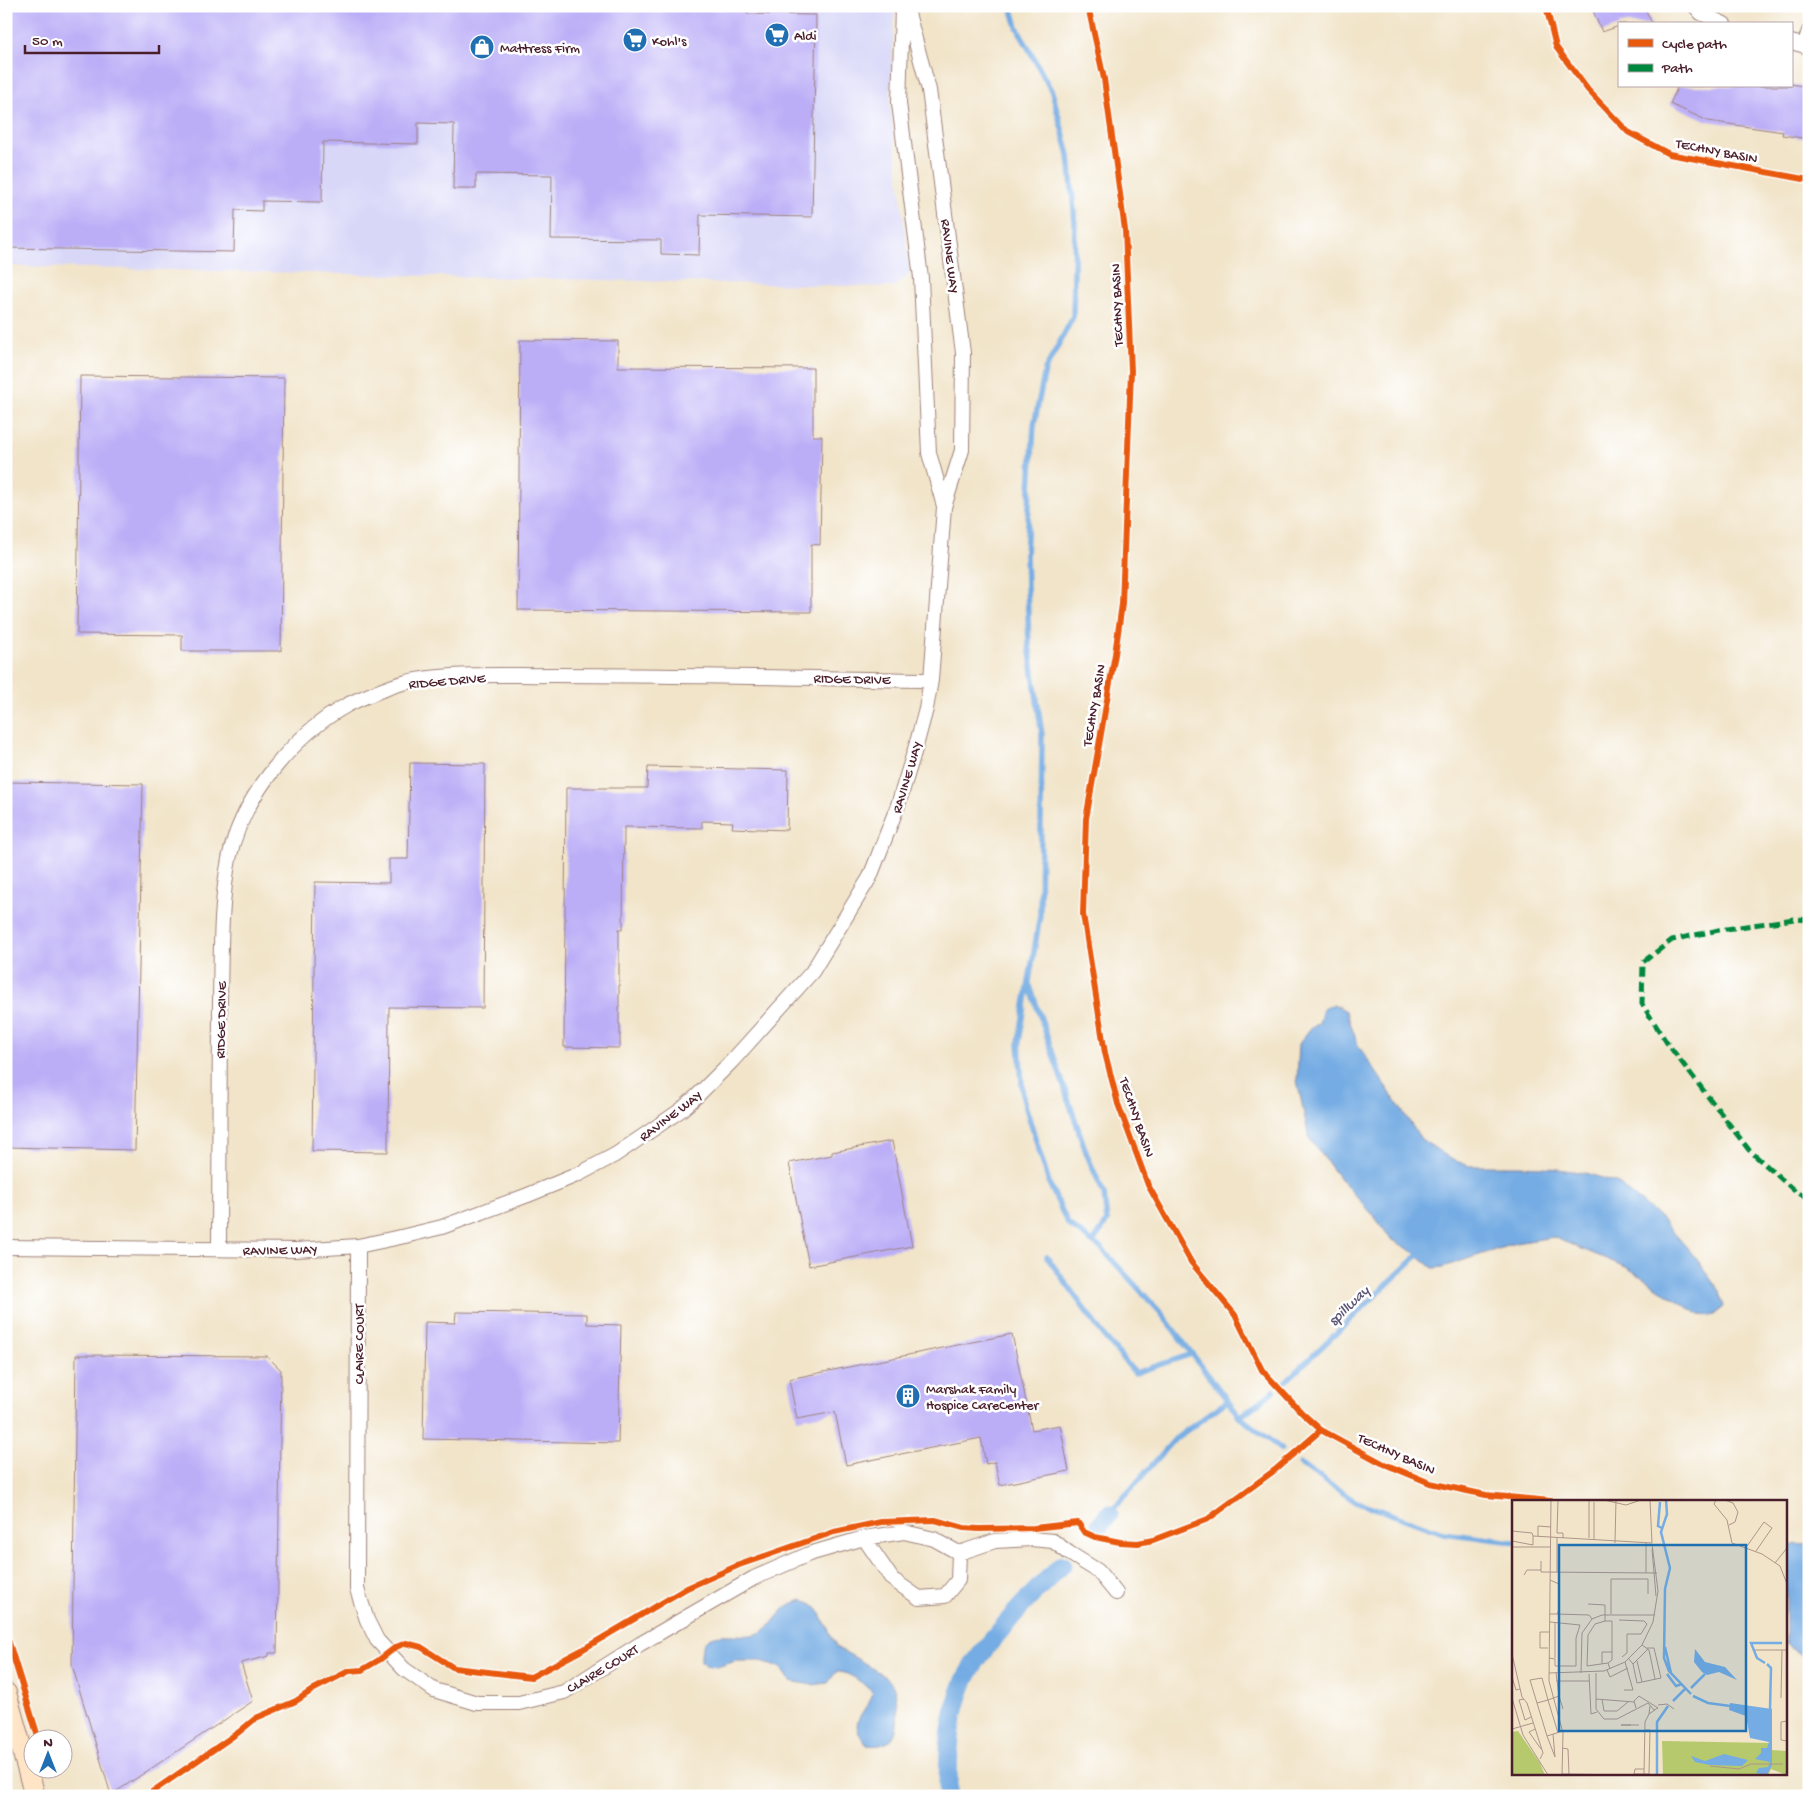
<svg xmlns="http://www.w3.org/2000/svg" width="1815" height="1802" viewBox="0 0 1815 1802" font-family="'Gochi Hand',sans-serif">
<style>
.built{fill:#d8d7f8}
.water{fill:#75ace3;stroke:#606687}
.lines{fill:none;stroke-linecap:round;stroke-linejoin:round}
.stream{stroke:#75ace3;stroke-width:5.5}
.canal{stroke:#75ace3;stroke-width:19}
.building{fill:#bbaef7}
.street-casing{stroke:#9e827a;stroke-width:16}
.secondary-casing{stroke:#9e827a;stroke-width:22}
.street{stroke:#fff;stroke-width:14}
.secondary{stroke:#ffe4c6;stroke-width:20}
.quiet{stroke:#00873e;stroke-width:5;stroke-dasharray:10 5;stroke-linecap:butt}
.cycleway-casing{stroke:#fff;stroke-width:9}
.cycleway{stroke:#e8590c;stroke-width:6}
.labels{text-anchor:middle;stroke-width:5;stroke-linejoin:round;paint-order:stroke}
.poi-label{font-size:14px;fill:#4a1f2b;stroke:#fff;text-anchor:start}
.street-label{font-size:14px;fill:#4a1f2b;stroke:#fff}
.water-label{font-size:15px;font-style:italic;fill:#5b5775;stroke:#fff}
.inset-river{fill:none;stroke:#75ace3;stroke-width:2.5}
.inset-road{fill:none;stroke:#ae958a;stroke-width:1}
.view{fill:#1f6fb2;fill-opacity:0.15;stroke:#1f6fb2;stroke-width:2.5}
.inset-edge{fill:none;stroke:#4a1f2b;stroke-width:2.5}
</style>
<rect width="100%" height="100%" fill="#fff"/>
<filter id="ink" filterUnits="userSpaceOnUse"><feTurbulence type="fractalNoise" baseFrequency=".02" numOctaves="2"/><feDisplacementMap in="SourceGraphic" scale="10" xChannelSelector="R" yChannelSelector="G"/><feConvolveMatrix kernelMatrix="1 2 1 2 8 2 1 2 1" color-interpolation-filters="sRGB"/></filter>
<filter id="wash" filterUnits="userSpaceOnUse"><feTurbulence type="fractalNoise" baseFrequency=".0096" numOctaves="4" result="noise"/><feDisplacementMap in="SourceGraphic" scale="20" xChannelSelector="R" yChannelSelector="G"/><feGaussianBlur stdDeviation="1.12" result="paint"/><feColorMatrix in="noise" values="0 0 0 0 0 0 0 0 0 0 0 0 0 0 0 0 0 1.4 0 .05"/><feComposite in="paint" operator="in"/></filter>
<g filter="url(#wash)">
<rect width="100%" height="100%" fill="#f1e4c9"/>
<path class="built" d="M6,6H895L890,103L910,274L894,287L6,266Z"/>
<path class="water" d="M1334,1004L1346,1011L1358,1045L1421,1139L1451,1159L1469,1166H1520L1544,1167L1585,1173L1616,1182L1662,1219L1696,1258L1720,1291L1724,1307L1712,1316L1700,1315L1628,1268L1553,1237L1516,1243L1443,1267L1433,1268L1414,1252L1391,1239L1374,1216L1341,1180L1309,1138L1297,1080L1299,1044L1309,1030L1319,1023L1323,1009Z
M1786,1544L1809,1545V1660L1786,1644Z
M803,1600L813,1604L821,1614L837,1648C848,1653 885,1674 891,1683C896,1689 896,1699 897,1705C899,1730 896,1749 867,1745C846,1720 864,1717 873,1693C864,1684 849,1671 836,1672L828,1683L812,1685L790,1681L781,1667L760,1661H736L717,1667L707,1666L701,1661C699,1622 736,1640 757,1634C771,1629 777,1614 788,1606C792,1603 798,1601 803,1600Z"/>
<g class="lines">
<path class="stream" d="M1011,6L1017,27L1052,92L1069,155L1075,223L1073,317L1045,370L1034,425L1026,554L1029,645L1042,735L1040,915L1019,1042L1023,1098L1049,1183L1068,1224L1102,1249L1161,1313L1240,1417L1281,1449
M1030,986L1087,1155L1104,1194L1107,1222L1093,1242
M1047,1257L1106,1339L1135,1373L1192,1354
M1282,1385L1423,1250
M1240,1417L1274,1391
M1300,1464L1355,1501L1443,1533L1514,1542
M1109,1514L1175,1439L1227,1401"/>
<path class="canal" d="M1100,1524L1109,1514
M948,1796C948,1760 948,1724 961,1690C969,1667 984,1650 999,1632C1019,1607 1039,1587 1062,1565"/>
</g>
<g id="blocks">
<path class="building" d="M6,6H524L747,10V14L816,15L812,217L700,215L699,255L661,254V240L551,239L552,175L476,174V189H453L454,124L418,123V144L323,142L322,202L262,201V211L235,210L234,252L6,248Z
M1591,6H1644L1652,24H1619V26L1602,32Z
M1791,84L1809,87V139L1782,135L1783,132L1708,121L1670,104L1678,86H1791Z
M520,340L618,341V367L813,368V436H822L820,545L811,544V612L518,610Z
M80,376L284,378L281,651H182V635L77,634Z
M410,763L485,764L483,1008L389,1007L388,1152L312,1151L315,882L389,883V859H408Z
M648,767L788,770L787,830L732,828L733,822L702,821V828L624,827L623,929H619V1024H620V1048L564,1047L566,788H647Z
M6,782L143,784L135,1150L6,1147Z
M892,1141L912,1246L809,1266L789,1163L832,1155V1152Z
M456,1312L587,1314V1324L621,1325L618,1443L423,1439L425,1322L455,1323Z
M1012,1334L1032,1430L1060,1425L1069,1471L1000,1485L995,1462L986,1464L981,1438L846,1465L835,1412L797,1419L789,1379Z
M76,1355L267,1356L281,1370L277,1653H269V1656L241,1663L253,1701L111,1795L72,1665Z"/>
</g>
</g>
<g filter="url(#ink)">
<use href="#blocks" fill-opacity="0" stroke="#9e827a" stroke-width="1"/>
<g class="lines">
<defs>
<path id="street" d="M1695,6L1701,13L1724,24
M902,9L899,103L921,278L929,453L944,506
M1791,42L1809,47
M1804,46L1809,31
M358,1246L357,1589L367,1620L377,1640L404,1669L434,1690L477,1703H519L564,1692L640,1644L754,1578L809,1554L864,1538L892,1579L919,1598L945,1596L958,1580L959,1553L934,1539L904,1532L864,1538
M6,1247L296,1250L358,1246L405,1236L442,1227L528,1195L579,1174L615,1155L646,1134L681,1110L698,1095L732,1061L812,972L870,877L898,805L916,746L926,709L931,680L944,507L962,450L963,353L929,90L906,6
M219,1249C219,1166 219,1083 220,1000C221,953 220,905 229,859C241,798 295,733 349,704C363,697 379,691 393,686C436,671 506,676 552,675C678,675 805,678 931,680
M959,1553L995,1541L1031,1539L1053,1541L1069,1553L1098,1571L1116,1593"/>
<path id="secondary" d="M6,1693L35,1796"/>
</defs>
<use href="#street" class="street-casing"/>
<use href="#secondary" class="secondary-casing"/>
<use href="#street" class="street"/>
<use href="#secondary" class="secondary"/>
<path class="quiet" d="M1809,920L1794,919L1719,930L1672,940L1643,962L1642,1004L1667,1043L1749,1150L1796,1192L1809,1198"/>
<defs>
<path id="cycleway" d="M1088,6L1104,79L1125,230L1131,371L1122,604L1115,654L1086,819L1083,914L1105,1053L1118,1104L1148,1185L1191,1262L1235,1315L1262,1370L1302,1413L1321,1430L1356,1449L1382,1463L1430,1483L1486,1495L1551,1501
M1546,6L1556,47L1588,90L1628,132L1669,154L1809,180
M6,1633L39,1740
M146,1796L239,1732L256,1718L296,1701L314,1689L349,1671L362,1670L379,1660L396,1647L406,1643L421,1647L454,1668L531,1677L580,1651L687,1588L739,1565L834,1532L881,1522L935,1520L964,1528L979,1529L1034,1528L1078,1523L1084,1532L1095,1537L1120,1542L1138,1543L1153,1540L1208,1519L1275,1470L1321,1430"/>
</defs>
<use href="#cycleway" class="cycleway-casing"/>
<use href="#cycleway" class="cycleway"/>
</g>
</g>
<defs>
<symbol id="supermarket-disc" viewBox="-11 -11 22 22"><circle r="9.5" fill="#1f6fb2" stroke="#fff"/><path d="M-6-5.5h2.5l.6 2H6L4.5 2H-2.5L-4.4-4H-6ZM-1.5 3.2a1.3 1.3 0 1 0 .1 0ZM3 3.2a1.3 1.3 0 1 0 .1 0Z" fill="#fff"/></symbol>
<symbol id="shop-disc" viewBox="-11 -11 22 22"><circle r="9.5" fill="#1f6fb2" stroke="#fff"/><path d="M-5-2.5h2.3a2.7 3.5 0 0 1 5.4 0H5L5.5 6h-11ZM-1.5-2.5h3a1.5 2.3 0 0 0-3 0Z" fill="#fff"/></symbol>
<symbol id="building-disc" viewBox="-11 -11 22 22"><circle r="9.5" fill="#1f6fb2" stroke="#fff"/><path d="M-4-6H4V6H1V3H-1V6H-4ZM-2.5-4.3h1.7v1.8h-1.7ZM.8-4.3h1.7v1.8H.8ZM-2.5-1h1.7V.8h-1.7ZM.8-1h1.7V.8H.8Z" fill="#fff"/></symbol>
</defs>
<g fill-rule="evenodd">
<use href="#supermarket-disc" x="763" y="21" width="28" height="28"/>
<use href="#supermarket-disc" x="621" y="26" width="28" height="28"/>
<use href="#shop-disc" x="468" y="33" width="28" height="28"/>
<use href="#building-disc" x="894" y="1382" width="28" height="28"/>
</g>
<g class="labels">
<g class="poi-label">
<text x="794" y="40">Aldi</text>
<text x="652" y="45">Kohl's</text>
<text x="500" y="52">Mattress Firm</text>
<text x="926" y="1393">Marshak Family<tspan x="926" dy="16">Hospice CareCenter</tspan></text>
</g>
<g class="street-label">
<text transform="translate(1717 150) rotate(11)" y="5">TECHNY BASIN</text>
<text transform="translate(951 256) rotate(83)" y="5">RAVINE WAY</text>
<text transform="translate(1116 305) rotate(-92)" y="5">TECHNY BASIN</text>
<text transform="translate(852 678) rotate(1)" y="5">RIDGE DRIVE</text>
<text transform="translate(447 680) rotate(-5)" y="5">RIDGE DRIVE</text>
<text transform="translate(1093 705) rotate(-80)" y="5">TECHNY BASIN</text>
<text transform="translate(906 777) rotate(-73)" y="5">RAVINE WAY</text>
<text transform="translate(220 1020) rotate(-89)" y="5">RIDGE DRIVE</text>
<text transform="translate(670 1115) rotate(-37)" y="5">RAVINE WAY</text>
<text transform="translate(1138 1117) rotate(71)" y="5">TECHNY BASIN</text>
<text transform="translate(280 1249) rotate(-1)" y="5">RAVINE WAY</text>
<text transform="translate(358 1344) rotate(-90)" y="5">CLAIRE COURT</text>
<text transform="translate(1397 1453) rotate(24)" y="5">TECHNY BASIN</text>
<text transform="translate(602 1668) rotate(-31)" y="5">CLAIRE COURT</text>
</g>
<g class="water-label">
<text transform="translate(1348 1305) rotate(-44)" y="5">spillway</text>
</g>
</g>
<g transform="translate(1512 1500)">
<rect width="275" height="275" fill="#f1e4c9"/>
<path d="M6,231L28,263L33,275H0V232ZM150,241L257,243L258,250L275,251V275L259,269L256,275H151Z" fill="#b6c96d"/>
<path d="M183,149L193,162L213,167L225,180L207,172L195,175L190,172L182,162ZM218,203L260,209V265L255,275L244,273L247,268L256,267L258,262L243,259L249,253V248H255L257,242L238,238L234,216L217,210ZM212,254L236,260L230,266L198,265L183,262L179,256L193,261Z" fill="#75ace3"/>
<path class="inset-river" d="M154,0L155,14L149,32L158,68L153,89L152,158L157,171L179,194M148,2L146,26L150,28M153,147L159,173M253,163L245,158L239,143H270M255,164L259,168L258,209M155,174L164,186L170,184M179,188L193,174M181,196L196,203L218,206M161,201L173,189M145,275V222L156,206"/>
<path class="inset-road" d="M39,0L37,181L51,233L50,275M46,0L45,33H51V38M92,0L114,5L129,0M98,0H122M138,0L140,43M204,0L202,4L215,20L220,43L250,54L268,66L275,84M213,0L221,3L226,12L223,22L217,25M82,2V39M0,31L20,33L21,36L140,43M26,36V26L39,27M77,38V0M0,41L21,45V36M103,43L104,0M0,47H38M140,49L144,96M233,49L252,22L260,28L244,51M29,61V72L145,73M263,63L275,48M45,72V38M134,73V43M12,75L15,70H29M76,104L93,105V121H100V160L96,163L98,169M37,114H45L47,110V84L38,80M45,114L77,115L80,119M99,114V79H136V94M107,120L132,121L135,124L129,134H115V153L110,157M93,121L83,124L76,135L75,166L96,163M130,145L137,150L143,179M36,148H28V132H37M243,150H275M0,154L10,197L15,203L31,253L28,259M37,158L43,159V166H64V138L68,125L38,122M43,158V122M117,159L121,164L136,149M125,161L130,182M90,164V152H100M121,164L125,183L149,178L142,148H135M95,170L98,177L116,168M37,173L92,171L113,162L130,145L141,122L146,91L140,44M44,173L47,196M69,173L70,133L80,119L90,115H143M84,173V209L92,219H105L136,203L142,210L146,208M77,174L79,214L85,212M0,177L4,190L8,189M44,181H77M112,190H121L113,162M0,198L11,235L36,275M269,198L270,150M12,199L7,200L13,220L19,217M84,199L122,202M90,199L92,211H105L116,202M25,203L36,200L46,233M146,205L155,204L162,209M138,206L137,214L143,210M124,208L122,201L127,196L146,208M275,221L269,222V240L275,241M119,225H109H127M0,229L21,223M23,229L17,232L29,249M51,231L35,236L18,180L30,178L36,200L47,196L51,209M35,236L43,257L41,234M50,248L56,249L57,274M198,266L227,269L239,264H271M132,269H123L122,274H137L138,230H133M50,274L119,275M132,274L133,222L137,214"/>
<path class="view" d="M47,45H234V231H47Z"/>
<rect width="275" height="275" class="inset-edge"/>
</g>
<rect width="1815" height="1802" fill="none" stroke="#fff" stroke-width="25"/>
<rect x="1618" y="22" width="175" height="65" fill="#ffffff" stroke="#b7a5aa"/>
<rect x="1628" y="39" width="25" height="8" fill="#e8590c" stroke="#b7a5aa"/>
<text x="1662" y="48" font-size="15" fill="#4a1f2b">Cycle path</text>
<rect x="1628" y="64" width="25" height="8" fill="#00873e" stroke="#b7a5aa"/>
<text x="1662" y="72" font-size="15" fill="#4a1f2b">Path</text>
<g transform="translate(48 1754)"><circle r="24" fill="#ffffff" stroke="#b7a5aa"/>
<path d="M0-4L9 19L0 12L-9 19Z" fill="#1f6fb2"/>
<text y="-8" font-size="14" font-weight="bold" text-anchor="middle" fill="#4a1f2b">N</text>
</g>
<path d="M25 45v8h134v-8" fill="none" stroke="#4a1f2b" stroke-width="2.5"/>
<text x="32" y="45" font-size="15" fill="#4a1f2b" stroke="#ffffff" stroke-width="4" paint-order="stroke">50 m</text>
</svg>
